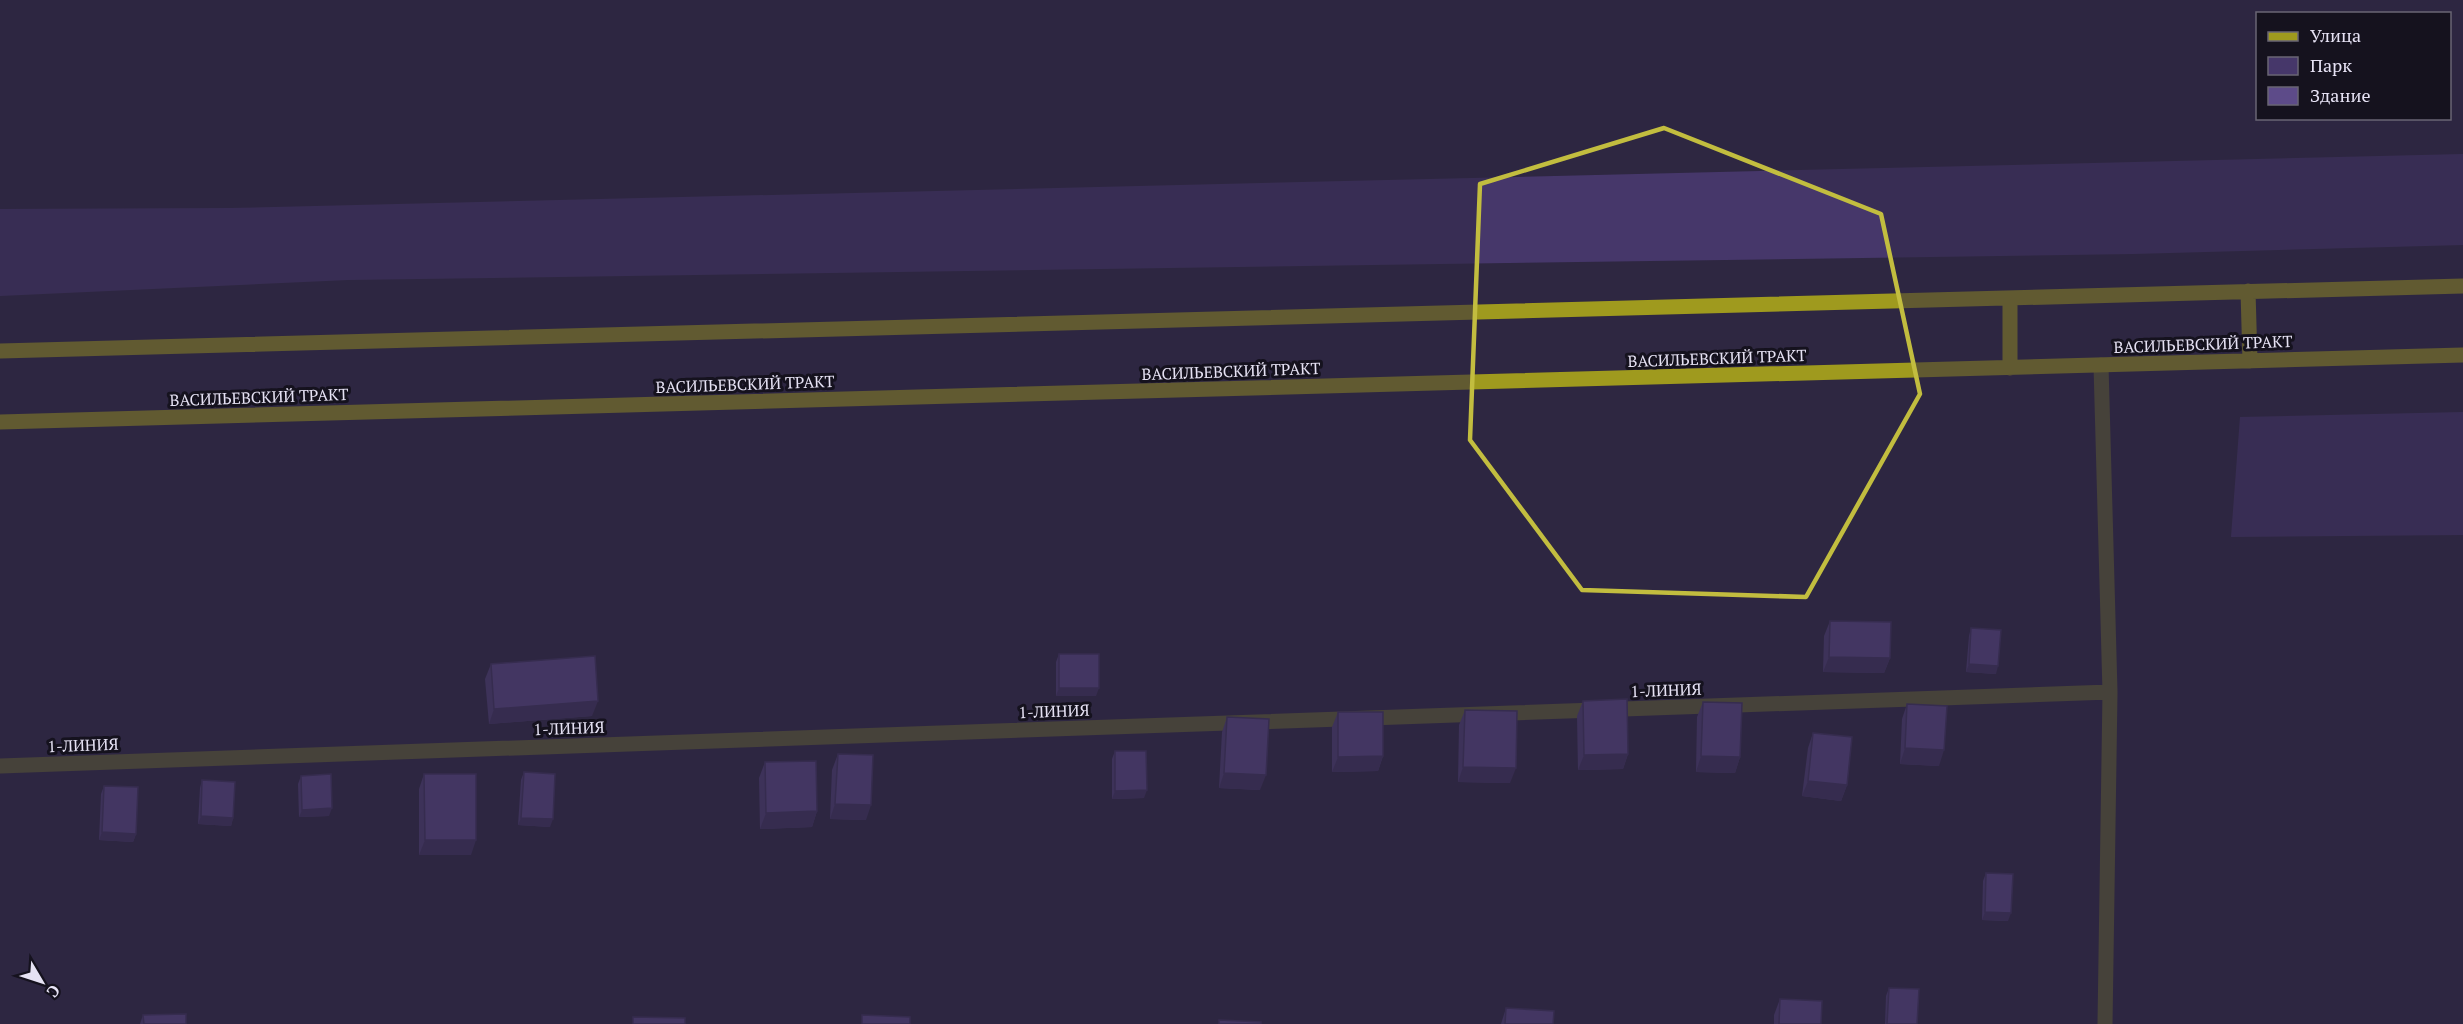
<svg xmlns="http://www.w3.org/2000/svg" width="2463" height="1024" viewBox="0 0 2463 1024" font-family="'PT Serif',serif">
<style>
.green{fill:#46376a}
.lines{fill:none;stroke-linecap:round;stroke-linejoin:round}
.minor{stroke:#656431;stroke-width:15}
.major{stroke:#9f9a1e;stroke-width:15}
.wall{fill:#504076}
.shaded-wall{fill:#413460}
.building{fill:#5d4b89;stroke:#413460;stroke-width:1.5}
.marked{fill:none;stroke:#c2bd3f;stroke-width:4.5;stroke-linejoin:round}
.labels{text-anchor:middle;stroke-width:6;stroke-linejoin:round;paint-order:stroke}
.street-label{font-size:16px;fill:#e6e2f4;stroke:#15121e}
</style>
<rect width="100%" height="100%" fill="#2e2741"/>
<path class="green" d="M2463,154V245L2133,254L348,280L0,296V209L231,208Z
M2463,412V535L2231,537L2240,417Z"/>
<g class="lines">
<path class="minor" d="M2101,365L2110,692L2105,1024
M0,766L2110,692"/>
<path class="major" d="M2248,291L2250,361
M0,351L2463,286
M2010,368V298
M0,422L2463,355"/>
</g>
<path class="wall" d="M1830,621L1890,658L1884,673L1823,672L1824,636Z
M1971,628L1996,674L1966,672L1969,636Z
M1059,654L1096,696H1056V662Z
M491,664L592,716L489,724L485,679Z
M1583,701L1628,754L1623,769L1578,770L1577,716Z
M1703,702L1740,757L1735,773L1696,772L1697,717Z
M1907,704L1939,766L1900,764L1902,719Z
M1465,710L1510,783L1458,782L1459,725Z
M1338,712L1383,756L1378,771L1332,772V727Z
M1227,717L1260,790L1219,788L1222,732Z
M1813,733L1847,785L1841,801L1802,796L1808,748Z
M1115,751L1144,798L1112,799V759Z
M838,754L866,820L830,819L832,770Z
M765,762L817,811L812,827L760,829L759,778Z
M524,772L550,827L518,825L521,780Z
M424,774L471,855H419V789Z
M301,776L329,816L299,817L298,784Z
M202,780L233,818L231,826L198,824L200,788Z
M104,786L136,834L133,842L99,840L101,794Z
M1986,873L2008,921L1982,920L1983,881Z
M1889,988L1917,1024H1885L1886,996Z
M1780,999L1821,1024H1774V1015Z
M1506,1008L1553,1024H1501Z
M143,1015L186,1024H140Z"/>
<path class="shaded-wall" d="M1829,657L1890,658L1884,673L1823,672Z
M1969,664L1998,666L1996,674L1966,672Z
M1059,688H1099L1096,696H1056Z
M598,701L592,716L489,724L494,709Z
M1905,748L1944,750L1939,766L1900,764Z
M1628,754L1623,769L1578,770L1584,755Z
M1383,756L1378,771L1332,772L1338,757Z
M1701,756L1740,757L1735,773L1696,772Z
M1463,767L1516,768L1510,783L1458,782Z
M1224,773L1266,775L1260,790L1219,788Z
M1808,781L1847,785L1841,801L1802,796Z
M1147,790L1144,798L1112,799L1115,791Z
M835,804L871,805L866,820L830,819Z
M332,808L329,816L299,817L302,810Z
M817,811L812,827L760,829L766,813Z
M201,816L233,818L231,826L198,824Z
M521,818L553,819L550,827L518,825Z
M102,832L136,834L133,842L99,840Z
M425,840H476L471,855H419Z
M1985,912L2011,913L2008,921L1982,920Z"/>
<path class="building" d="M1830,621L1891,622L1890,658L1829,657Z
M1971,628L2001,630L1998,666L1969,664Z
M1059,654H1099V688H1059Z
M595,656L598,701L494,709L491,664Z
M1627,699L1628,754L1584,755L1583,701Z
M1703,702L1742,703L1740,757L1701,756Z
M1907,704L1947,706L1944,750L1905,748Z
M1465,710L1517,711L1516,768L1463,767Z
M1338,712H1383V756L1338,757Z
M1227,717L1269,719L1266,775L1224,773Z
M1813,733L1852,737L1847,785L1808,781Z
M1115,751H1146L1147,790L1115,791Z
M838,754L873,755L871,805L835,804Z
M816,761L817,811L766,813L765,762Z
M524,772L555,774L553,819L521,818Z
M331,774L332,808L302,810L301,776Z
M424,774H476V840H425Z
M202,780L235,782L233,818L201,816Z
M104,786L138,787L136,834L102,832Z
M1986,873L2013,874L2011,913L1985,912Z
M1889,988L1919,989L1917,1024H1887Z
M1780,999L1822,1001L1821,1024H1779Z
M1506,1008L1554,1011L1553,1024H1505Z
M186,1014V1024H144L143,1015Z
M862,1015L910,1017V1024H862Z
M633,1017L685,1018V1024H633Z
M1219,1020L1261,1022V1024H1219Z"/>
<path d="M0 0H2463V1024H0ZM1664,128L1881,214L1920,394L1806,597L1582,590L1470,440L1480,184Z" fill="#2e2741" fill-opacity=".55" fill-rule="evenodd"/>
<path class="marked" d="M1664,128L1881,214L1920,394L1806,597L1582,590L1470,440L1480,184Z"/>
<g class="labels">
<g class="street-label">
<text transform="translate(2203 344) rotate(-2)" y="6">ВАСИЛЬЕВСКИЙ ТРАКТ</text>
<text transform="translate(1717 358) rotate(-2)" y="6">ВАСИЛЬЕВСКИЙ ТРАКТ</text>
<text transform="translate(1231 371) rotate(-2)" y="6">ВАСИЛЬЕВСКИЙ ТРАКТ</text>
<text transform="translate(745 384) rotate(-2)" y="6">ВАСИЛЬЕВСКИЙ ТРАКТ</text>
<text transform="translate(259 397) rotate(-2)" y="6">ВАСИЛЬЕВСКИЙ ТРАКТ</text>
<text transform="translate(1666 690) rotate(-2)" y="6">1-ЛИНИЯ</text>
<text transform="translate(1054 711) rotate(-2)" y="6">1-ЛИНИЯ</text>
<text transform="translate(569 728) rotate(-2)" y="6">1-ЛИНИЯ</text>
<text transform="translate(83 745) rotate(-2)" y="6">1-ЛИНИЯ</text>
</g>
</g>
<rect x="2256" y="12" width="195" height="108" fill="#15121e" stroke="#696574" stroke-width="1.5"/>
<rect x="2268" y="32" width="30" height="9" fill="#9f9a1e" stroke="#696574" stroke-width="1.5"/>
<text x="2310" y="42" font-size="18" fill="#e6e2f4">Улица</text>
<rect x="2268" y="57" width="30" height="18" fill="#46376a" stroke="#696574" stroke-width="1.5"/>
<text x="2310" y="72" font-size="18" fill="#e6e2f4">Парк</text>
<rect x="2268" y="87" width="30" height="18" fill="#5d4b89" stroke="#696574" stroke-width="1.5"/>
<text x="2310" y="102" font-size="18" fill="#e6e2f4">Здание</text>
<g transform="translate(42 982) rotate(129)" stroke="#15121e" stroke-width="4.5" paint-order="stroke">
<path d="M0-4.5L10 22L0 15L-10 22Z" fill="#e6e2f4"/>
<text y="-9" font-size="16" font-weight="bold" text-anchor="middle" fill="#e6e2f4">С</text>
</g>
</svg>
